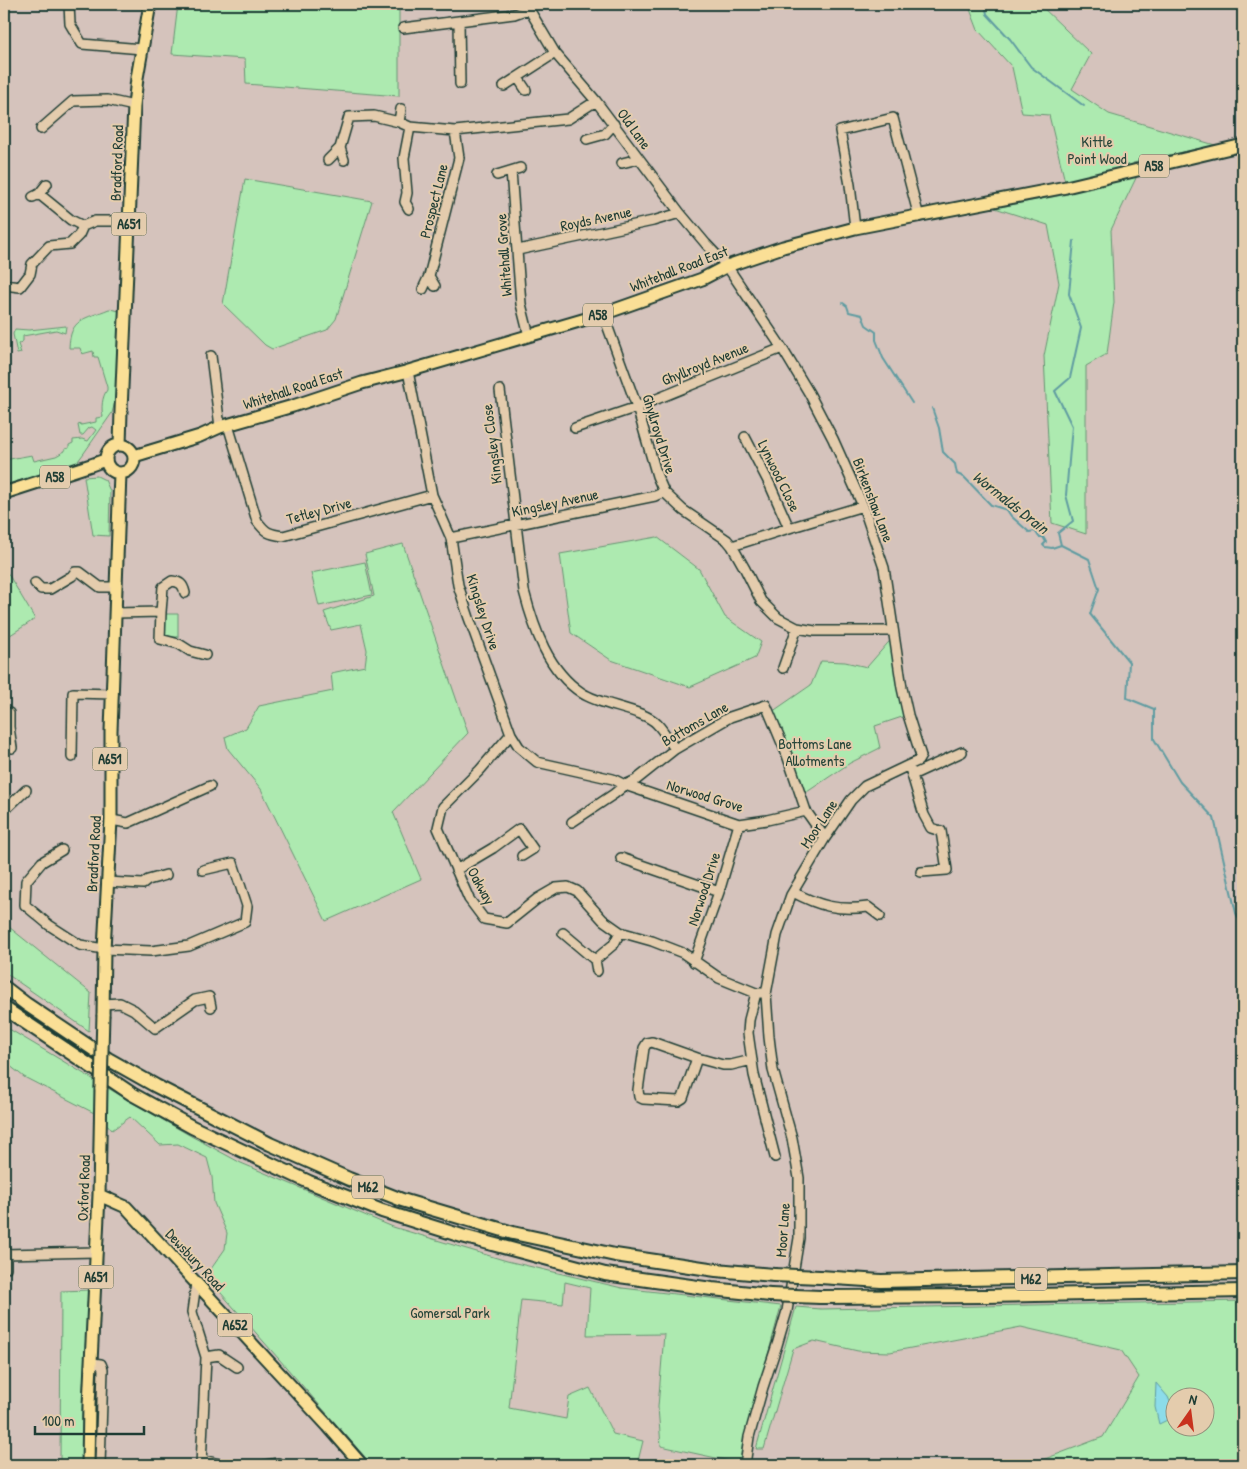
<svg xmlns="http://www.w3.org/2000/svg" width="1247" height="1469" viewBox="0 0 1247 1469" font-family="'Patrick Hand',sans-serif">
<style>
.green{fill:#adeab0;stroke:#669472;fill-rule:evenodd}
.water{fill:#8cdce9;stroke:#609ca1}
.lines{fill:none;stroke-linecap:round;stroke-linejoin:round}
.stream{stroke:#609ca1;stroke-width:2}
.minor-casing{stroke:#1f3d34;stroke-width:12}
.major-casing{stroke:#1f3d34;stroke-width:15}
.highway-casing{stroke:#1f3d34;stroke-width:16}
.minor{stroke:#e4ccad;stroke-width:9}
.major{stroke:#fadf96;stroke-width:11}
.highway{stroke:#fadf96;stroke-width:12}
.major-bridge-casing{stroke:#1f3d34;stroke-width:15;stroke-linecap:butt}
.highway-bridge-casing{stroke:#1f3d34;stroke-width:16;stroke-linecap:butt}
.major-bridge{stroke:#fadf96;stroke-width:11}
.highway-bridge{stroke:#fadf96;stroke-width:12}
.labels{text-anchor:middle;stroke-width:4;stroke-linejoin:round;paint-order:stroke}
.shield{fill:#e4ccad;stroke:#5a6858;stroke-width:1}
.shield-label{font-size:14px;font-weight:bold;fill:#1f3d34}
.street-label{font-size:15px;fill:#1f3d34;stroke:#e4ccad}
.park-label{font-size:15px;fill:#26463a;stroke:#e4ccad}
.water-label{font-size:16px;font-style:italic;fill:#24453d;stroke:#e4ccad}
</style>
<rect width="100%" height="100%" fill="#d5c3bc"/>
<filter id="ink" filterUnits="userSpaceOnUse"><feTurbulence type="fractalNoise" baseFrequency=".02" numOctaves="2"/><feDisplacementMap in="SourceGraphic" scale="10" xChannelSelector="R" yChannelSelector="G"/><feConvolveMatrix kernelMatrix="1 2 1 2 8 2 1 2 1" color-interpolation-filters="sRGB"/></filter>
<g filter="url(#ink)">
<path class="green" d="M178,4H399V96L246,84L245,59L172,54Z
M968,4H1039L1091,54L1072,89L1109,114L1215,145L1133,163L1136,178L1111,230L1114,302L1107,354L1086,366V534L1052,523L1044,356L1059,283L1048,225L995,208L1068,194L1049,115L1022,113L1012,67L978,30Z
M245,179L372,201L336,319L327,330L272,349L265,345L223,304Z
M109,309L120,311L115,402L112,413L84,453L75,465L4,485V460L32,455L34,461L56,456L65,451V449L69,448V445L73,443V440L82,439L88,441L96,430L92,427L89,428L83,435H80L78,425L81,424V425L96,422V418L103,417C101,408 102,397 107,390V387L98,357H94L93,351L82,354L80,348H69C70,318 85,319 109,309Z
M66,326L65,333L56,330L23,336V341L18,344L21,353L17,354L13,334L15,329L29,330Z
M97,476L105,480L110,491L109,536L93,535L84,477Z
M657,537L699,569L725,617L761,642L755,658L690,687L611,660L571,633L560,554Z
M403,544L468,733L393,812L421,879L326,921L261,789L228,749L225,737L246,728L259,706L333,691L331,673L365,666L367,650L361,624L331,630L324,612L374,596L365,554Z
M365,562L372,595L319,606L311,573Z
M4,567L35,619L4,639Z
M164,614H178V637H168L163,633Z
M894,636L908,715L875,726L880,748L850,763L801,796L769,714L811,685L821,661L845,662L867,667Z
M4,923L91,993L89,1031L4,972Z
M4,1026L128,1100L191,1136L241,1163L393,1227L507,1261L622,1288L781,1306L739,1463L661,1446L658,1407L664,1334L587,1335L590,1288L565,1282L563,1304L521,1300L509,1408L566,1419L569,1397L590,1388L613,1434L643,1441L637,1465H372L206,1276L225,1249L227,1233L214,1203L212,1177L207,1158L178,1144L160,1145L130,1117L112,1130L100,1116L24,1077L4,1061Z
M88,1290L82,1413V1465H60L61,1291Z
M1243,1301V1465H1029L1103,1437L1139,1377L1121,1350L1021,1327L890,1352L858,1351L814,1341L793,1349L764,1449H756L796,1307L821,1309ZM1174,1396H1204V1426H1174Z"/>
<path class="water" d="M1156,1383L1168,1397L1174,1411L1169,1419L1159,1424L1155,1407Z"/>
<g class="lines">
<path class="stream" d="M985,4L987,14L1010,39L1031,67L1084,106
M843,303L847,306L849,312L862,315L866,325L876,332V340L878,345L883,358L912,403
M932,408L939,428L943,452L955,464L957,474L964,477L991,505L1007,510L1011,516L1029,532L1035,531L1039,537H1043L1046,542L1043,545L1045,547L1052,548L1061,545
M1061,545L1089,559L1099,589L1090,614L1129,662L1127,698L1154,709V739L1180,782L1214,818L1236,913L1243,928
M1061,545L1058,533L1073,521L1066,495L1072,426L1055,391L1070,378L1081,328L1069,294L1074,241"/>
<defs>
<path id="minor" d="M69,4L70,24L82,44L142,49
M526,4L555,53L596,101L680,213L706,244L727,266L782,348L809,393L833,439L863,506L884,568L902,688L908,715L921,756L918,761L909,765
M459,21L460,84
M403,28L514,14L528,9
M518,78L526,90
M504,86L555,53
M399,122L401,109
M41,129L73,101L107,100L134,106
M587,139L605,134L614,124
M340,148L344,160
M328,160L340,148L349,117L374,116L399,122L410,127L455,131L568,119L596,101
M622,163L638,159
M511,171L521,304L529,336
M497,175L520,168
M39,194L71,220L83,226
M33,197L39,194L47,184
M409,209L405,202L407,193L404,158L410,127
M855,228L850,185L840,131L893,118L919,217
M518,250L653,221L680,213
M429,276L435,286
M4,285L20,287L30,274L32,264L49,246L70,244L79,235L83,226L95,221H130
M423,289L429,276L459,158L455,131
M603,314L637,407L657,476L664,492L683,510L727,540L732,546L789,528L863,506
M211,356L220,427
M408,371L432,495L451,538L458,585L469,618L511,734L519,747L537,762L613,779L625,785L739,824L767,820L806,811
M500,390L524,591C534,629 548,671 582,693C601,706 643,709 657,724C664,731 669,741 675,749
M228,425L257,521C266,533 269,534 283,536L432,495
M575,428L637,407L782,348
M745,437L770,485L789,528
M451,538L655,496L664,492
M732,546L745,569L761,601L778,618L797,628L815,631H893
M35,583L41,589H50L72,576L75,572H80L100,587H115
M161,612L160,639L179,644L190,651L205,655
M116,613L161,612L163,587L172,581C180,582 183,584 185,593
M783,668L797,628
M9,713V727
M4,726L9,727L12,748
M511,734L480,770L443,807L438,828L469,899L484,919L507,923L537,899L556,888L568,887L577,891L603,920L620,932L652,941L683,953L719,978L756,993
M72,757L73,693L113,694
M912,775L962,752
M4,811L26,790
M111,820L128,823L210,786
M572,822L614,794L625,785L636,780L675,749L730,717L766,705L787,755L806,811L825,838
M62,850L42,862L26,881L25,905L49,925L80,945L104,949L151,951L189,946L245,922L247,906L233,863L203,870
M621,858L719,892
M456,870L493,848L519,829L533,849L522,856
M107,882L143,884L148,880L166,875
M793,892C819,906 838,911 868,907L880,916
M563,933L595,960L614,944L620,932
M595,960L597,971
M694,962L719,892L739,824
M761,993H756L749,1020L748,1033L754,1075L775,1157
M103,1004L120,1003L134,1010L155,1028L195,1000L209,997L211,1007
M697,1058L652,1042L647,1043L644,1048L638,1090L639,1097L643,1099L678,1101L683,1098L697,1058L723,1065H731L752,1060
M4,1254L97,1252
M6,1254V1268
M196,1283L192,1312L206,1357L201,1465
M206,1357L219,1355L237,1367
M92,1363L101,1364L103,1369L100,1465
M202,1460L225,1465
M266,1465L278,1463
M745,1465L749,1437L763,1387L777,1345L787,1311L799,1238V1178L792,1138L773,1070L769,1037L766,994L777,935L791,895L825,838L851,800L865,786L909,765L924,815L931,828L941,831L947,870L921,872"/>
<path id="major" d="M106 459a14 14 0 1 1 28 0a14 14 0 1 1-28 0Z
M120,445L121,411L134,106L137,78L150,4
M134,456L200,436L220,427L293,406L362,383L405,372L603,314L702,279L727,266L783,247L855,228L1066,187L1243,145
M4,493L91,465L105,460
M103,1015L104,949L111,820V731L120,473
M99,1195L126,1207L328,1426L362,1465
M88,1465L89,1405L99,1195L101,1088"/>
<path id="highway" d="M4,987L26,1004L108,1059L156,1086L270,1144L349,1179L402,1200L513,1233L615,1255L716,1270L774,1275
M4,1008L132,1094L192,1127L309,1182L382,1211L462,1236L605,1274L712,1289L770,1295
M820,1277L881,1281L1243,1273
M820,1297L986,1296L1243,1291"/>
</defs>
<use href="#minor" class="minor-casing"/>
<use href="#major" class="major-casing"/>
<use href="#highway" class="highway-casing"/>
<use href="#minor" class="minor"/>
<use href="#major" class="major"/>
<use href="#highway" class="highway"/>
<defs>
<path id="major-bridge" d="M101,1088L103,1015"/>
<path id="highway-bridge" d="M774,1275L820,1277
M770,1295L820,1297"/>
</defs>
<use href="#major-bridge" class="major-bridge-casing"/>
<use href="#highway-bridge" class="highway-bridge-casing"/>
<use href="#major-bridge" class="major-bridge"/>
<use href="#highway-bridge" class="highway-bridge"/>
</g>
</g>
<g class="labels">
<g class="shield">
<rect x="1139" y="154.5" width="30" height="23" rx="4"/>
<rect x="111.5" y="212.5" width="35" height="23" rx="4"/>
<rect x="583" y="303.5" width="30" height="23" rx="4"/>
<rect x="40" y="465.5" width="30" height="23" rx="4"/>
<rect x="92.5" y="747.5" width="35" height="23" rx="4"/>
<rect x="352" y="1175.5" width="32" height="23" rx="4"/>
<rect x="78.5" y="1265.5" width="35" height="23" rx="4"/>
<rect x="1015" y="1267.5" width="32" height="23" rx="4"/>
<rect x="217.5" y="1313.5" width="35" height="23" rx="4"/>
</g>
<g class="shield-label">
<text x="1154" y="171">A58</text>
<text x="129" y="229">A651</text>
<text x="598" y="320">A58</text>
<text x="55" y="482">A58</text>
<text x="110" y="764">A651</text>
<text x="368" y="1192">M62</text>
<text x="96" y="1282">A651</text>
<text x="1031" y="1284">M62</text>
<text x="235" y="1330">A652</text>
</g>
<g class="street-label">
<text transform="translate(634 129) rotate(54)" y="5">Old Lane</text>
<text transform="translate(117 163) rotate(-88)" y="5">Bradford Road</text>
<text transform="translate(434 201) rotate(-76)" y="5">Prospect Lane</text>
<text transform="translate(596 219) rotate(-12)" y="5">Royds Avenue</text>
<text transform="translate(504 255) rotate(-94)" y="5">Whitehall Grove</text>
<text transform="translate(679 269) rotate(-21)" y="5">Whitehall Road East</text>
<text transform="translate(705 364) rotate(-22)" y="5">Ghyllroyd Avenue</text>
<text transform="translate(293 389) rotate(-18)" y="5">Whitehall Road East</text>
<text transform="translate(659 434) rotate(73)" y="5">Ghyllroyd Drive</text>
<text transform="translate(492 444) rotate(-97)" y="5">Kingsley Close</text>
<text transform="translate(779 476) rotate(64)" y="5">Lynwood Close</text>
<text transform="translate(873 500) rotate(69)" y="5">Birkenshaw Lane</text>
<text transform="translate(555 503) rotate(-12)" y="5">Kingsley Avenue</text>
<text transform="translate(319 511) rotate(-15)" y="5">Tetley Drive</text>
<text transform="translate(483 612) rotate(72)" y="5">Kingsley Drive</text>
<text transform="translate(695 724) rotate(-30)" y="5">Bottoms Lane</text>
<text transform="translate(705 796) rotate(17)" y="5">Norwood Grove</text>
<text transform="translate(819 824) rotate(-57)" y="5">Moor Lane</text>
<text transform="translate(94 854) rotate(-87)" y="5">Bradford Road</text>
<text transform="translate(481 886) rotate(61)" y="5">Oakway</text>
<text transform="translate(704 889) rotate(-72)" y="5">Norwood Drive</text>
<text transform="translate(84 1188) rotate(-88)" y="5">Oxford Road</text>
<text transform="translate(783 1230) rotate(-86)" y="5">Moor Lane</text>
<text transform="translate(195 1260) rotate(47)" y="5">Dewsbury Road</text>
</g>
<g class="park-label">
<text x="1097" y="147">Kittle<tspan x="1097" dy="17">Point Wood</tspan></text>
<text x="815" y="749">Bottoms Lane<tspan x="815" dy="17">Allotments</tspan></text>
<text x="450" y="1318">Gomersal Park</text>
</g>
<g class="water-label">
<text transform="translate(1011 502) rotate(38)" y="6">Wormalds Drain</text>
</g>
</g>
<rect width="1247" height="1469" fill="none" stroke="#e4ccad" stroke-width="20"/>
<rect x="10" y="10" width="1227" height="1449" fill="none" stroke="#1f3d34" stroke-width="2" filter="url(#ink)"/>
<g transform="translate(1190 1412) rotate(14)"><circle r="24" fill="#e4ccad" stroke="#95937d"/>
<path d="M0-4L9 19L0 12L-9 19Z" fill="#c8321e"/>
<text y="-8" font-size="14" font-weight="bold" text-anchor="middle" fill="#1f3d34">N</text>
</g>
<path d="M35 1426v8h109v-8" fill="none" stroke="#1f3d34" stroke-width="2.5"/>
<text x="42" y="1426" font-size="15" fill="#1f3d34" stroke="#e4ccad" stroke-width="4" paint-order="stroke">100 m</text>
</svg>
